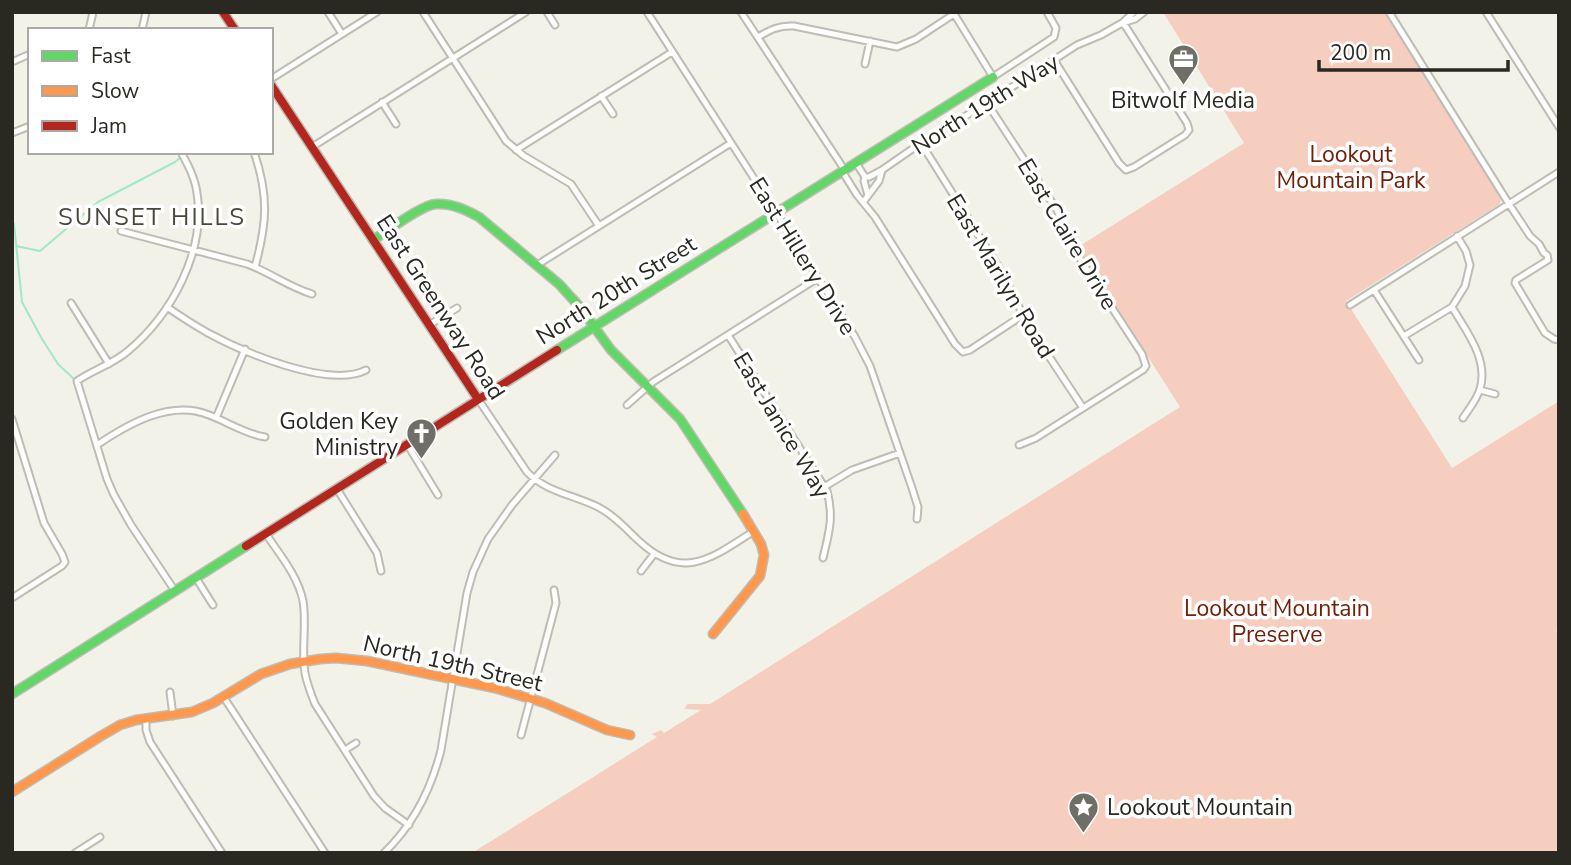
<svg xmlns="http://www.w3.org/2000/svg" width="1571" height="865" viewBox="0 0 1571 865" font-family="'Nunito Sans',sans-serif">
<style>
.green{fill:#f5cebf}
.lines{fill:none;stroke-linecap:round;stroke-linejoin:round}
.stream{stroke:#a1e8c7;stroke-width:2}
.street-casing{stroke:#bdbdb5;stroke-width:9}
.fast-casing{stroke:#bdbdb5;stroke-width:11}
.slow-casing{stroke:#bdbdb5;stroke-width:11}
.jam-casing{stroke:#bdbdb5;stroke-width:11}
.street{stroke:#fdfdfc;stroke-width:5}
.fast{stroke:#63d668;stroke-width:8}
.slow{stroke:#ff974d;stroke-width:8}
.jam{stroke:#b3261e;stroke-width:8}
.labels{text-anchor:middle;stroke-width:7;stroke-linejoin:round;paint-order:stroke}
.poi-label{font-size:23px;fill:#292821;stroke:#fff}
.street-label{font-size:23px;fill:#292821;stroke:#fff}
.park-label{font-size:23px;fill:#70210a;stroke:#fff}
.neighbourhood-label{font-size:24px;letter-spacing:2px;fill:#4b483a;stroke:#fff}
</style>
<rect width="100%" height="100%" fill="#f2f2e8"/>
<path class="green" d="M1163,12H1384L1501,198L1500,204L1346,301L1452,468L1559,401V628L1556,630L1559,635V853H472L657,737L652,734L661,730L664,733L701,710L684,709L688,704H710L1180,407L1078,247L1244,143Z"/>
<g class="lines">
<path class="stream" d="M271,83L383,12
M12,219L14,224L22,302L42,339L58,364L76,381
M16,246L40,251L98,202L175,162L181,157"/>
<defs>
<path id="street" d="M328,12L342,34
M423,12L506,141L524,156L571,184L599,226
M547,12L555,25
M647,12L818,278L855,337L870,366L912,488L918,507L917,519
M741,12L844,169
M953,12L993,77L1054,37L1056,28L1047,12
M1389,12L1509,204L1530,236L1539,244L1544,253L1547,255L1548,260L1516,280L1515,283L1545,333L1554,339L1559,340
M1486,12L1559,127
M1122,23L1134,12
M89,30L93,12
M142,30L146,12
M758,37C770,30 779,25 794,26L897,47L916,39L954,14
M1054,60L1119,163L1126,170L1134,167L1185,135L1189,130L1187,123L1126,27L1122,23
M12,62L30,54
M865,64L870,41
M271,79L377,12
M601,96L613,114
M382,102L396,124
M987,103L1057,210L1073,248L1142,354L1146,366L1143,370L1036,438L1019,445
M12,133L30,126
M921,143L1001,271L1027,323L1083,408
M312,147L526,12
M516,150L672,52
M254,152C269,196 267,223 255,267
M856,163L865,177H869L882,170
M842,171L857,195L875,217L955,344L963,352L970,350L1023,315
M865,177L864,181L868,195
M864,201L879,181L882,170L921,143L987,103L1077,45L1101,35L1122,23L1135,19L1144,12
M121,231L247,264C269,272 289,287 312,294
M537,265L731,143
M1374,290L1419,360
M71,303L109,364
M1350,305L1559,172
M167,307C180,316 194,325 208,333C243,352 329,389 366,370
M1452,307C1466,331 1489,359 1480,389C1477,399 1469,409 1463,418
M429,325L457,308
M728,335L827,491C834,517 829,533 823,558
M1404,336L1452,307L1465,286L1470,265L1466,251L1457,236
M1480,390L1495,394
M478,399L527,472C546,492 574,495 598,507C614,515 626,529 639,541C683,582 712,558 754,531
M627,405L653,382L818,278
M216,418L245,349
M12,419L44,523L62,554L65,562L62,566L12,598
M407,444L438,495
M97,445C128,424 171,399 209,415C228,422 245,434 265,437
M824,487L852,470L900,453
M337,489L377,553L381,571
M266,534C280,555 298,576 303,601C307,625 301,649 305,673C307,684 311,694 315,704L374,796L385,808L409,825
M641,571L654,554
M196,578L213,605
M175,591L131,525L114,495L107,479L77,381C93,370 113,364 128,351C172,314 206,251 197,193C195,178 188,165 181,152
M170,692L173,716
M223,696L325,853
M146,719V730L150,742L222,853
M521,735L556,603L554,590
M345,750L356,743
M75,853L100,837
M384,853C414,824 431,790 441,750L467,593L473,572L488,539L512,505L555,455"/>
<path id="fast" d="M373,240C388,231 421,205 436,204C452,203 466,210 479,217L559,284L579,306L611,350L680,419L743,514
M557,350L993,77
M12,694L246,546"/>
<path id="slow" d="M713,634L760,576L764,555L761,544L743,514
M12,792L101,736L120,725L136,720L192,712L213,703L261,674L290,664L320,659L336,658L367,661L495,688L545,703L607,730L630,735"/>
<path id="jam" d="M223,12L235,30
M271,85L478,399
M246,546L557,350"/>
</defs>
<use href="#street" class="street-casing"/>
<use href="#fast" class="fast-casing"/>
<use href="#slow" class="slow-casing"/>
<use href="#jam" class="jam-casing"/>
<use href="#street" class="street"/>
<use href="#fast" class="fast"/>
<use href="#slow" class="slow"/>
<use href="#jam" class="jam"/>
</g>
<defs>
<symbol id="office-pin" viewBox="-11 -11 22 30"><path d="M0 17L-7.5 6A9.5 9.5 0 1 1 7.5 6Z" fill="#6f6f67" stroke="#fff"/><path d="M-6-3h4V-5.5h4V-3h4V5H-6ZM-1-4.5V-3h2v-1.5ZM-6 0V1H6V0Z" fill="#fff"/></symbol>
<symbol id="church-pin" viewBox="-11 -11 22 30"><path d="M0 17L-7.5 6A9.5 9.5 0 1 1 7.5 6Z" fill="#6f6f67" stroke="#fff"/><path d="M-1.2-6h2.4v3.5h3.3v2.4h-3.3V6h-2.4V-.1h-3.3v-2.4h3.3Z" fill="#fff"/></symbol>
<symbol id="sight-pin" viewBox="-11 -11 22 30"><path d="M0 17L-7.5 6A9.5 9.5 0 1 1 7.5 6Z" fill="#6f6f67" stroke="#fff"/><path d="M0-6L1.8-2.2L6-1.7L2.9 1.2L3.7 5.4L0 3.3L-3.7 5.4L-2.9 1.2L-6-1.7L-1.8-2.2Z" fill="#fff"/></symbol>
</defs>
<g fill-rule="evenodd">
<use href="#office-pin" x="1166" y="42" width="35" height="47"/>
<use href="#church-pin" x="404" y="416" width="35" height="47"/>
<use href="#sight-pin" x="1066" y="790" width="35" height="47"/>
</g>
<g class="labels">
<g class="poi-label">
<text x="1183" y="108">Bitwolf Media</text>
<text x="398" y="429" text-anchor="end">Golden Key<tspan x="398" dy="26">Ministry</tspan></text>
<text x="1107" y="815" text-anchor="start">Lookout Mountain</text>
</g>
<g class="street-label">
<text transform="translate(985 104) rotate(-32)" y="8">North 19th Way</text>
<text transform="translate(1068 234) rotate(59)" y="8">East Claire Drive</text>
<text transform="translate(803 256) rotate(58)" y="8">East Hillery Drive</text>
<text transform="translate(1001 276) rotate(59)" y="8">East Marilyn Road</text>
<text transform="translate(616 290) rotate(-32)" y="8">North 20th Street</text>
<text transform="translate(441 307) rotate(57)" y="8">East Greenway Road</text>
<text transform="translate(782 425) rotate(59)" y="8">East Janice Way</text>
<text transform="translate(453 663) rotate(13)" y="8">North 19th Street</text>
</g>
<g class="park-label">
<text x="1351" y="162">Lookout<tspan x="1351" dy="26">Mountain Park</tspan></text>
<text x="1277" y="616">Lookout Mountain<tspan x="1277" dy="26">Preserve</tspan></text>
</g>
<g class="neighbourhood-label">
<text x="152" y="225">SUNSET HILLS</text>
</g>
</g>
<rect width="1571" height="865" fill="none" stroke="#292821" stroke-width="28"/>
<rect x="28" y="28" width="245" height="126" fill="#ffffff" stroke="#a9a9a6" stroke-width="2"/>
<rect x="42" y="51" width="35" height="10" fill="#63d668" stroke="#a9a9a6" stroke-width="2"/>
<text x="91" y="63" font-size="21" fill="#292821">Fast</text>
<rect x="42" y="86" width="35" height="10" fill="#ff974d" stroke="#a9a9a6" stroke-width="2"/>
<text x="91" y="98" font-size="21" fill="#292821">Slow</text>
<rect x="42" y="121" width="35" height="10" fill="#b3261e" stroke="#a9a9a6" stroke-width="2"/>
<text x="91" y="133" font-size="21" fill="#292821">Jam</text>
<path d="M1319 60v10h189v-10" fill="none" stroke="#292821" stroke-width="3.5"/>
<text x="1330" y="60" font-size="21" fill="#292821" stroke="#ffffff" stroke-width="5" paint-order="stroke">200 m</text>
</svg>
